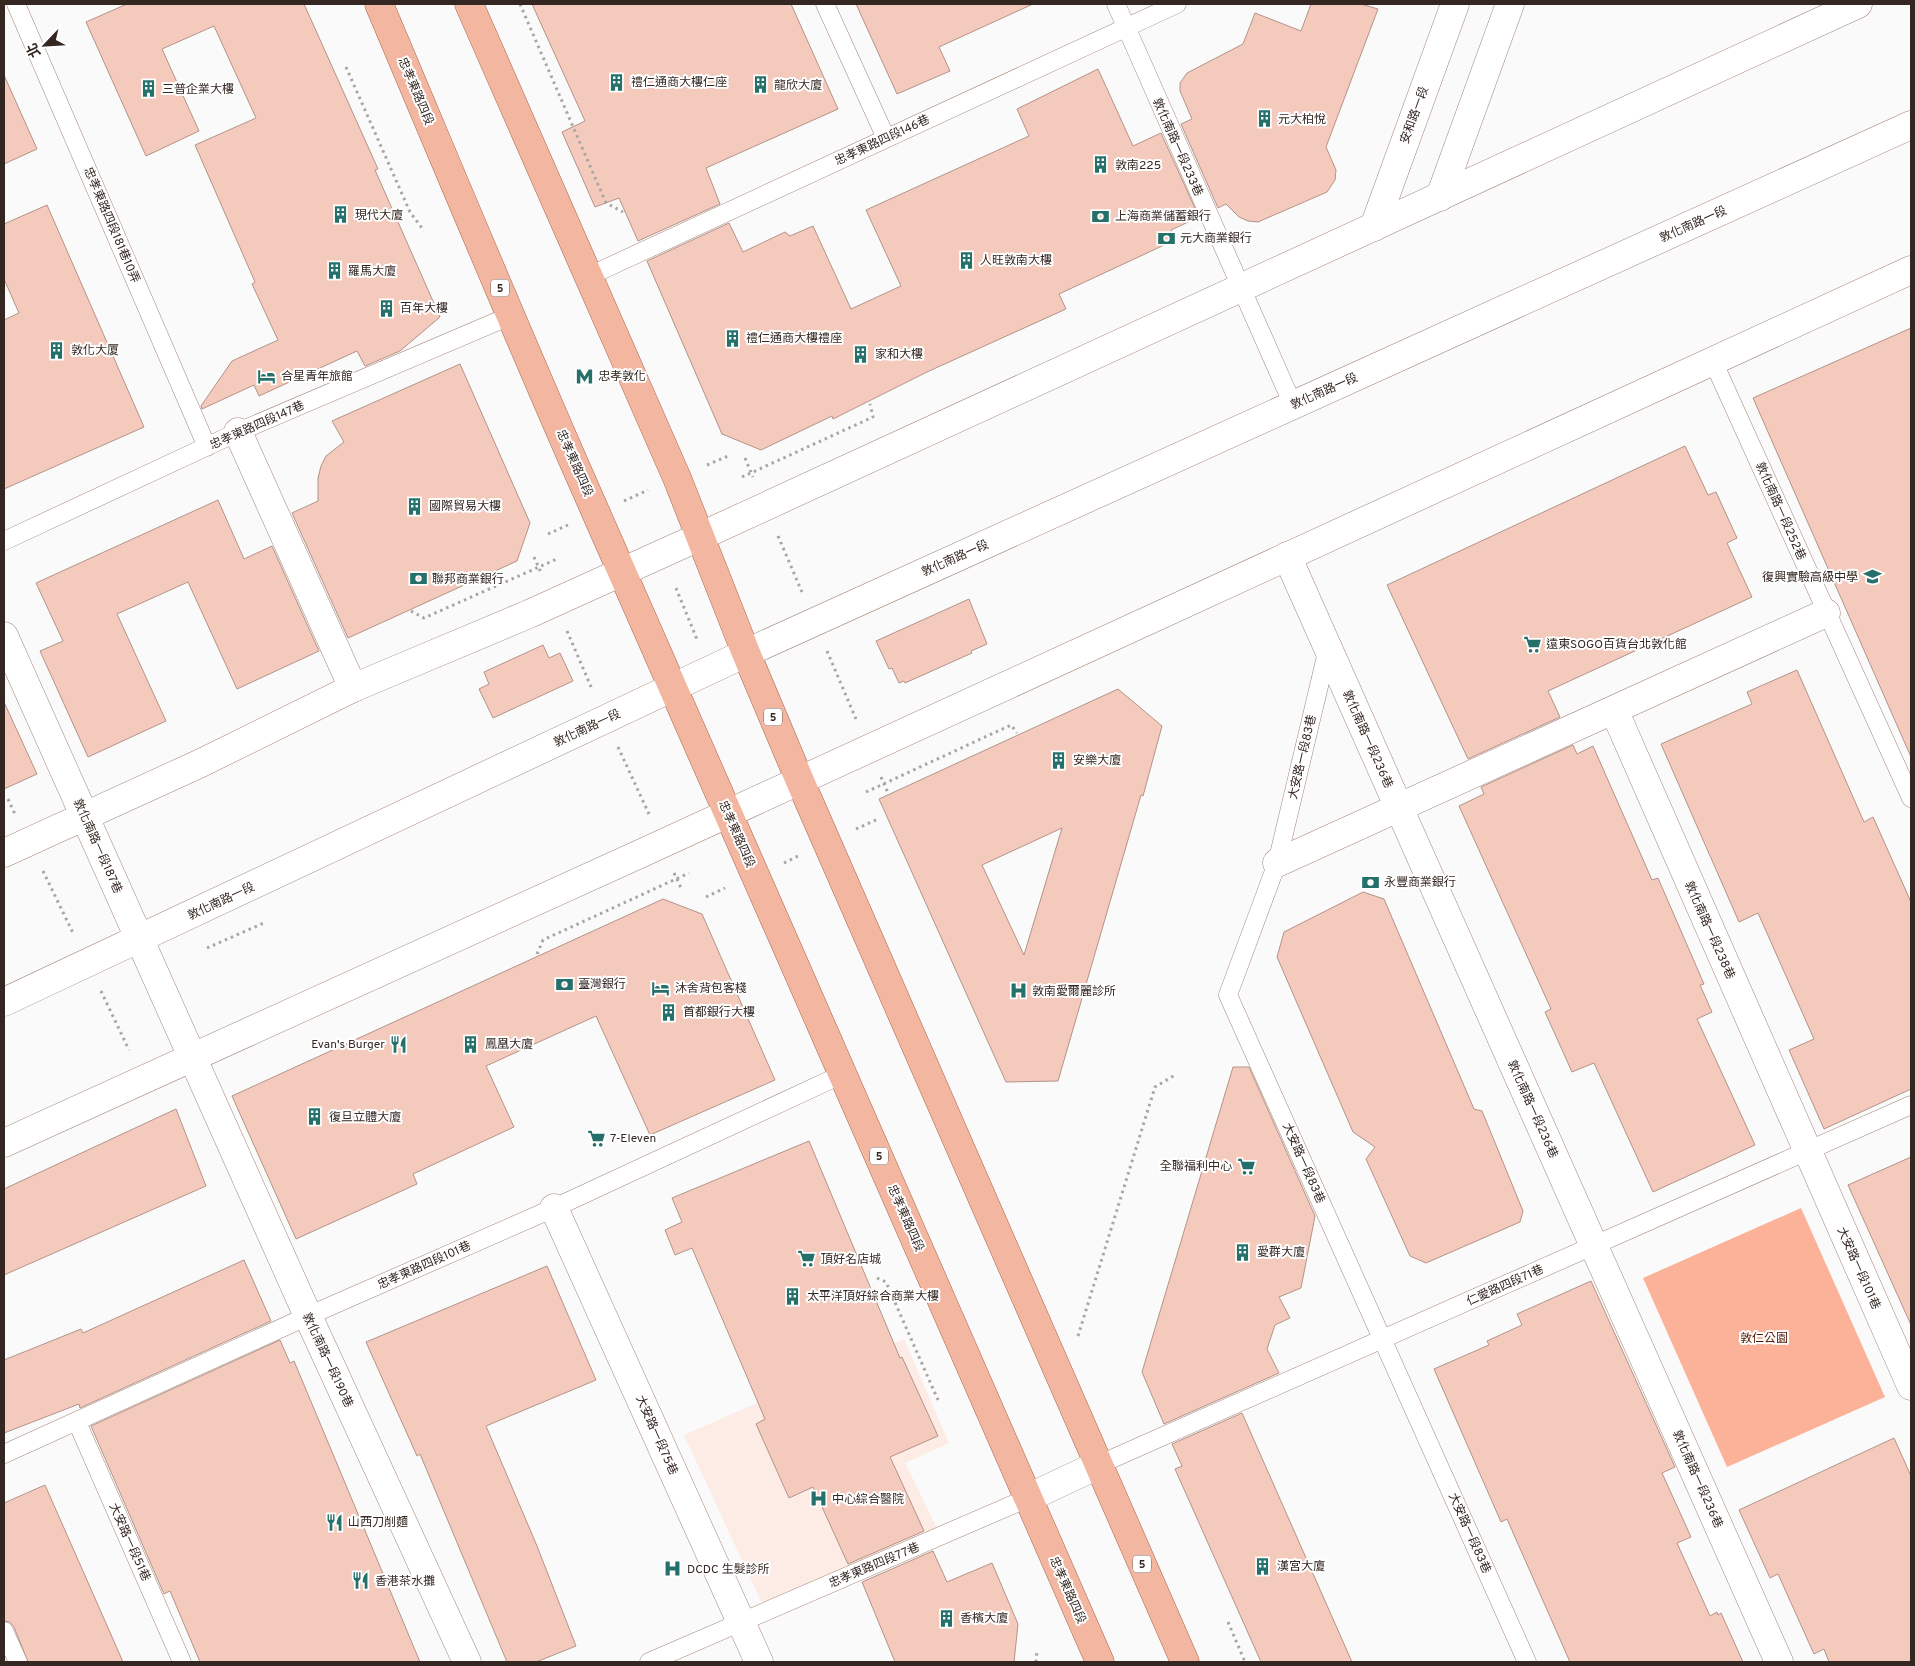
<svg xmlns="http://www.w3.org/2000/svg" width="1915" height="1666" viewBox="0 0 1915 1666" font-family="Overpass,'Noto Sans TC',sans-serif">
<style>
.built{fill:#fdebe5}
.green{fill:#fbb299}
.building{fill:#f3cabc;stroke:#b49388;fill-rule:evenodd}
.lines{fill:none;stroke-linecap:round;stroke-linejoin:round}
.service-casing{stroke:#a5857a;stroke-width:19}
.minor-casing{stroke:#a5857a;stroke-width:29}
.tertiary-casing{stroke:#a5857a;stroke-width:29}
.secondary-casing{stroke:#a5857a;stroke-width:29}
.primary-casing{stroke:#aa644c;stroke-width:29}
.path{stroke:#aaa5a3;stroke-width:3;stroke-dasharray:2.5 4;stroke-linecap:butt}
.service{stroke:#fff;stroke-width:18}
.minor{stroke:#fff;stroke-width:28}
.tertiary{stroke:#fff;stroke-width:28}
.secondary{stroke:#fff;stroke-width:28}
.primary{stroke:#f2b6a1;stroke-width:28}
.labels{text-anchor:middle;stroke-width:4;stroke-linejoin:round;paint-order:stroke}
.shield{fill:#fff;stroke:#716864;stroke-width:1}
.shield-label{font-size:11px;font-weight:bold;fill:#342722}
.poi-label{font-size:12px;fill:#342722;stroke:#fff;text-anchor:start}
.street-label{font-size:12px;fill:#342722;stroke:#fff}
.park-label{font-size:12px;fill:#521701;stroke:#fff}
</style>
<rect width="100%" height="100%" fill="#fafafa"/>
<path class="built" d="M904,1339L949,1443L905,1463L940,1534L765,1610L684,1435Z"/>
<path class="green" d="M1801,1208L1885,1397L1727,1467L1643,1278Z"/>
<path class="building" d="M127,4H304L378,169L375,170L440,317L400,351L365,366L357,351L259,396L254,385L202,409L201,406L232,361L278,340L252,284L255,282L195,145L256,118L214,26L162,49L199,131L146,156L86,22Z
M532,4H791L838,109L706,168L720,204L638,241L619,198L595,207L562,132L585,121Z
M856,4H1033L939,47L950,71L897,94Z
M1311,4H1361L1378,9L1326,147L1336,170L1335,180L1327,192L1258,222L1248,221L1239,217L1226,204L1218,208L1181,124L1192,119L1180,91V83L1187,73L1243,44L1255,13L1301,31Z
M1098,69L1133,146L1161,133L1199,217L1171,230L1175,240L1059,294L1066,309L927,372L833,419L832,416L761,450L722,434L647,261L729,223L743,252L785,232L790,236L813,226L851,309L901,286L866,210L1029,136L1017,109Z
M4,75L37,149L4,164Z
M47,205L144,427L4,489V320L19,313L4,279V224Z
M1911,328V757L1753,398Z
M460,364L530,523L517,561L348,638L292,513L318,501V478L321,466L326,456L344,442L332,421Z
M1685,446L1708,495L1716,492L1737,538L1727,543L1752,597L1548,691L1560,717L1468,759L1387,585Z
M218,500L244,559L272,546L319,651L237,689L188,582L117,614L166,721L88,757L40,651L63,641L36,583Z
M969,599L987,644L971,651L972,653L905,683L904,681L899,683L892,668L889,669L876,641Z
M543,645L549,658L560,653L573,681L493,718L479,689L489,684L484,672Z
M1797,670L1864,822L1873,817L1911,902V1089L1824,1129L1789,1050L1814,1039L1758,913L1739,922L1661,744L1752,704L1747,692Z
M1118,689L1162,726L1143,796L1141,795L1058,1081L1006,1082L879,799ZM1062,828L1024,955L982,865Z
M4,702L37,774L4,789Z
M1573,745L1577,754L1593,746L1652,880L1658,878L1704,984L1700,985L1712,1012L1697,1019L1755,1145L1653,1192L1594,1063L1572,1072L1545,1012L1551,1009L1459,806L1484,794L1481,787Z
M1363,892L1384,899L1474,1109L1482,1111L1523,1211L1520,1222L1426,1263L1410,1256L1366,1159L1375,1147L1353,1132L1277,957L1284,932Z
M663,899L702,914L775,1080L650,1135L596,1016L486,1066L514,1127L413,1174L417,1184L296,1239L232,1096Z
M1233,1067H1249L1315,1216L1301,1288L1279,1297L1290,1318L1275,1325L1267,1349L1279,1373L1164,1424L1142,1372Z
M176,1109L206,1186L4,1275V1189Z
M809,1141L900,1358L902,1357L938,1436L890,1457L924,1531L848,1564L813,1487L789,1498L756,1424L765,1419L692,1248L675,1255L665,1230L682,1222L672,1198Z
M1911,1157V1325L1848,1185Z
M244,1260L271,1321L80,1408L79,1404L4,1433V1360L81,1329L83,1333Z
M547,1266L596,1380L486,1426L537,1546L576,1646L536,1662H507L420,1454L417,1456L366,1342Z
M1591,1281L1675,1467L1662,1473L1691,1537L1677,1543L1710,1616L1717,1612L1718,1615L1721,1613L1743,1662H1570L1507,1519L1501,1522L1434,1369L1489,1345L1487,1341L1522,1325L1517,1314Z
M280,1340L290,1363L294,1361L420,1662H200L170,1591L164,1594L91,1426Z
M1242,1413L1352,1662H1261L1175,1469L1182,1466L1172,1444Z
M1894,1438L1911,1476V1662H1829L1824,1649L1814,1654L1778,1574L1770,1578L1739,1510Z
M45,1485L105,1621L123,1662H28L14,1627L10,1622L4,1621V1503Z
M933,1551L947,1582L992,1563L1018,1624L1014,1662H895L862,1582Z"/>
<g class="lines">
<defs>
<path id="service" d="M16,4L207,447
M825,4L886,138
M1116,4L1293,405
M587,277L1177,4
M1713,361L1911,798
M4,541L238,432L512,315
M1328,648L1277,863L1228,995L1527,1662
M77,1422L182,1662
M4,1454L308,1316L554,1208L843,1074
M1098,1465L1911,1105
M4,1631L18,1662
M649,1662L1028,1498"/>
<path id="minor" d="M238,432L353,688
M1287,556L1779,1662
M4,636L308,1316L467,1662
M1614,710L1911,1386
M1277,863L1826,613
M554,1208L759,1662
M1028,1498L1098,1465"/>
<path id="tertiary" d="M1440,197L1510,4
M1374,227L1455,4"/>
<path id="secondary" d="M4,853L201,763L353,688L529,614L699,537L1858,4
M4,1002L746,653L1911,125
M4,1143L642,853L1911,270"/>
<path id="primary" d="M379,4C445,160 510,317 578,472C753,868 926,1266 1100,1662
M469,4L677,478L746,653L800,781L1185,1662"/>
</defs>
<use href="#service" class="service-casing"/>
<use href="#minor" class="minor-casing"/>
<use href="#tertiary" class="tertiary-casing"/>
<use href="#secondary" class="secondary-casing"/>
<use href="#primary" class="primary-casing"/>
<path class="path" d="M520,4L606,203L623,212
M346,67L410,212L424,231
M745,458L753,477
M707,465L728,456
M742,477L873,417L870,404
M624,501L648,490
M548,534L568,525
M778,536L802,592
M534,557L542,575
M676,588L698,642
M411,611L424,618L557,559
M567,631L592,689
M827,651L856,719
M618,747L649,814
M881,777L888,793
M866,792L1011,725L1017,733
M8,799L15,814
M856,829L878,819
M784,863L798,856
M43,871L73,933
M674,873L681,888
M706,897L725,888
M207,948L266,922
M537,954L543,940L689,873
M101,991L129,1050
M877,1278L886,1282L938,1400
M1078,1336L1155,1087L1175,1075
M1228,1622L1245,1662
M1036,1662L1037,1650"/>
<use href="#service" class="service"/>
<use href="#minor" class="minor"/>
<use href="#tertiary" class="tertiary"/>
<use href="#secondary" class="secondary"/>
<use href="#primary" class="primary"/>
</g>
<defs>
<symbol id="building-bare" viewBox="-9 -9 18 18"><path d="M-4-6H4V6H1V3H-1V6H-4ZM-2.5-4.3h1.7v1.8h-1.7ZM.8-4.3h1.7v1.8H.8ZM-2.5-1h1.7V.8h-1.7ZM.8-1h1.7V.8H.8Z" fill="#26706c" stroke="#fff" stroke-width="2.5" paint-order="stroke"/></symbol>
<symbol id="bank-bare" viewBox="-9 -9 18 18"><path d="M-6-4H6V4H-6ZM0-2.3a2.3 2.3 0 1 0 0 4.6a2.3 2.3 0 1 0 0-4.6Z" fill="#26706c" stroke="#fff" stroke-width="2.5" paint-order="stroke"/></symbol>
<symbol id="hotel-bare" viewBox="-9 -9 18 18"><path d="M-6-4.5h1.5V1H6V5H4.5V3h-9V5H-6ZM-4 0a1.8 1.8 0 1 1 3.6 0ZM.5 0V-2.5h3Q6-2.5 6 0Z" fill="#26706c" stroke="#fff" stroke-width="2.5" paint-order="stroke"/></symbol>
<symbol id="metro-bare" viewBox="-9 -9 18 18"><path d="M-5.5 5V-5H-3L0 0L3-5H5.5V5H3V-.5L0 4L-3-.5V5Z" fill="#26706c" stroke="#fff" stroke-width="2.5" paint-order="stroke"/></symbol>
<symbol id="school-bare" viewBox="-9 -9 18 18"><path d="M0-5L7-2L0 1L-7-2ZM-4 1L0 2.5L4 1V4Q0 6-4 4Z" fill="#26706c" stroke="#fff" stroke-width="2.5" paint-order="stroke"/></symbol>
<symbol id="supermarket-bare" viewBox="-9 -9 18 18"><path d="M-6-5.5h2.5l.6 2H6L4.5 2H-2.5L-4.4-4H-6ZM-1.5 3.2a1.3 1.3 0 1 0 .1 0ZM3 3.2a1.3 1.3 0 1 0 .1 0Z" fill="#26706c" stroke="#fff" stroke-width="2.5" paint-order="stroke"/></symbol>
<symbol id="hospital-bare" viewBox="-9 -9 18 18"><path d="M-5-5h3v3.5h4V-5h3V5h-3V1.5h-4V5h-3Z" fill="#26706c" stroke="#fff" stroke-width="2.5" paint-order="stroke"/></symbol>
<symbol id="restaurant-bare" viewBox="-9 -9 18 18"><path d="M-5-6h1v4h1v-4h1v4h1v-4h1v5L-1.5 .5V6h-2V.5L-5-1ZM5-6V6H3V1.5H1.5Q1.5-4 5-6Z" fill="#26706c" stroke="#fff" stroke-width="2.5" paint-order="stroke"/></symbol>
</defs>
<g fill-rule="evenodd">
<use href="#building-bare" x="604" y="70" width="25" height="25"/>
<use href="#building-bare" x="748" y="72" width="25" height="25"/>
<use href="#building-bare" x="136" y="76" width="25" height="25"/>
<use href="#building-bare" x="1252" y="106" width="25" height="25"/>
<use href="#building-bare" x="1088" y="152" width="25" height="25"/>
<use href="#building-bare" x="328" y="202" width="25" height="25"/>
<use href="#bank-bare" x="1088" y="204" width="25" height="25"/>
<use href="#bank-bare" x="1154" y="226" width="25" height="25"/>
<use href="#building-bare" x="954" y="248" width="25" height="25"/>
<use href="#building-bare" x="322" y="258" width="25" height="25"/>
<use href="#building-bare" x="374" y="296" width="25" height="25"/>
<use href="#building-bare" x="720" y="326" width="25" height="25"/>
<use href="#building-bare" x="44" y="338" width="25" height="25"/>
<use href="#building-bare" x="848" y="342" width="25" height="25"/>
<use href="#hotel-bare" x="254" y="364" width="25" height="25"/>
<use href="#metro-bare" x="572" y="364" width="25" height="25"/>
<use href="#building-bare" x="402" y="494" width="25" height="25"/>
<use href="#school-bare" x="1860" y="564" width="25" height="25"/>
<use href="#bank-bare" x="406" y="566" width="25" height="25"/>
<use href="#supermarket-bare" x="1520" y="632" width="25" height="25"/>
<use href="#building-bare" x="1046" y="748" width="25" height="25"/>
<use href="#bank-bare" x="1358" y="870" width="25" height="25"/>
<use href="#bank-bare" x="552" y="972" width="25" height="25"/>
<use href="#hotel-bare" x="648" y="976" width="25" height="25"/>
<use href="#hospital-bare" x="1006" y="978" width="25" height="25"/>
<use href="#building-bare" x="656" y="1000" width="25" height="25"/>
<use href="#restaurant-bare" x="386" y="1032" width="25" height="25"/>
<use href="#building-bare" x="458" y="1032" width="25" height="25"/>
<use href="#building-bare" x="302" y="1104" width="25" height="25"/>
<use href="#supermarket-bare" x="584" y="1126" width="25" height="25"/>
<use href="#supermarket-bare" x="1234" y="1154" width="25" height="25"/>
<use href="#building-bare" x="1230" y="1240" width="25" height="25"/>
<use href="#supermarket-bare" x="794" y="1246" width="25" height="25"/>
<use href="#building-bare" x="780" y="1284" width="25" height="25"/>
<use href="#hospital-bare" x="806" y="1486" width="25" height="25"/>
<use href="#restaurant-bare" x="322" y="1510" width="25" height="25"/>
<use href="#building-bare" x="1250" y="1554" width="25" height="25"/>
<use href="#hospital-bare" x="660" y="1556" width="25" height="25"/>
<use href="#restaurant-bare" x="348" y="1568" width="25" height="25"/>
<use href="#building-bare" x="934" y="1606" width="25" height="25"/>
</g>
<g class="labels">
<g class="shield">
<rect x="491" y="279.5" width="18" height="17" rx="4"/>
<rect x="764" y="708.5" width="18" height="17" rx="4"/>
<rect x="870" y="1147.5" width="18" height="17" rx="4"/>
<rect x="1133" y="1555.5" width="18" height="17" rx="4"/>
</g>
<g class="shield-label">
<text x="500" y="292">5</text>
<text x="773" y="721">5</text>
<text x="879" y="1160">5</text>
<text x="1142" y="1568">5</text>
</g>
<g class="poi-label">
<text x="631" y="86">禮仁通商大樓仁座</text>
<text x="774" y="89">龍欣大廈</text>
<text x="162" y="93">三普企業大樓</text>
<text x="1278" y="123">元大柏悅</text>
<text x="1115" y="169">敦南225</text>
<text x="355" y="219">現代大廈</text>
<text x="1115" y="220">上海商業儲蓄銀行</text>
<text x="1180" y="242">元大商業銀行</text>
<text x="980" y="264">人旺敦南大樓</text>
<text x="348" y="275">羅馬大廈</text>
<text x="400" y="312">百年大樓</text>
<text x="746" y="342">禮仁通商大樓禮座</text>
<text x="71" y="354">敦化大厦</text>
<text x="875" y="358">家和大樓</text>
<text x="281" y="380">合星青年旅館</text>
<text x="598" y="380">忠孝敦化</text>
<text x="429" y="510">國際貿易大樓</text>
<text x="1858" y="581" text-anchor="end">復興實驗高級中學</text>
<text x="432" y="583">聯邦商業銀行</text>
<text x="1546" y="648">遠東SOGO百貨台北敦化館</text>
<text x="1073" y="764">安樂大廈</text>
<text x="1384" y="886">永豐商業銀行</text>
<text x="578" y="988">臺灣銀行</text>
<text x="675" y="992">沐舍背包客棧</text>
<text x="1032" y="995">敦南愛爾麗診所</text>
<text x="683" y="1016">首都銀行大樓</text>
<text x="385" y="1048" text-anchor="end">Evan's Burger</text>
<text x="485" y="1048">鳳凰大廈</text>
<text x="329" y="1121">復旦立體大廈</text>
<text x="610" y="1142">7-Eleven</text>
<text x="1232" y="1170" text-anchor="end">全聯福利中心</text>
<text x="1257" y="1256">愛群大廈</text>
<text x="821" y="1263">頂好名店城</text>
<text x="807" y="1300">太平洋頂好綜合商業大樓</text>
<text x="832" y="1503">中心綜合醫院</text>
<text x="348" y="1526">山西刀削麵</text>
<text x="1277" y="1570">漢宮大廈</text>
<text x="687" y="1573">DCDC 生髮診所</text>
<text x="375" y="1585">香港茶水攤</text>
<text x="960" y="1622">香檳大廈</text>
</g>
<g class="street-label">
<text transform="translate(416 91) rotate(67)" y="4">忠孝東路四段</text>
<text transform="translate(1414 115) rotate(-70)" y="4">安和路一段</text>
<text transform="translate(882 140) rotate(-25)" y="4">忠孝東路四段146巷</text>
<text transform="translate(1178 147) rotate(66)" y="4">敦化南路一段233巷</text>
<text transform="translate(1693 224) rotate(-24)" y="4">敦化南路一段</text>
<text transform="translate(112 225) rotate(67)" y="4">忠孝東路四段181巷10弄</text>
<text transform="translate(1324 391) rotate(-24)" y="4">敦化南路一段</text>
<text transform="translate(257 425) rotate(-24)" y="4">忠孝東路四段147巷</text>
<text transform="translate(575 463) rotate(66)" y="4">忠孝東路四段</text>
<text transform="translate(1781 511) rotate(66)" y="4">敦化南路一段252巷</text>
<text transform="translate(955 558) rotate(-24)" y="4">敦化南路一段</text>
<text transform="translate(587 728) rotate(-25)" y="4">敦化南路一段</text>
<text transform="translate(1368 739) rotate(66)" y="4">敦化南路一段236巷</text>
<text transform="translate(1302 757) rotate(-77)" y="4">大安路一段83巷</text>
<text transform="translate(737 834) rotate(66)" y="4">忠孝東路四段</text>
<text transform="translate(98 846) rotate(66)" y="4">敦化南路一段187巷</text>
<text transform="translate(221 901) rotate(-25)" y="4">敦化南路一段</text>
<text transform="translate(1710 930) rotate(66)" y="4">敦化南路一段238巷</text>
<text transform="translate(1533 1109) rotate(66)" y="4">敦化南路一段236巷</text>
<text transform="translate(1304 1163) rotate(66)" y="4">大安路一段83巷</text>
<text transform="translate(906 1218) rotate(66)" y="4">忠孝東路四段</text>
<text transform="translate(424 1265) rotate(-24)" y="4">忠孝東路四段101巷</text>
<text transform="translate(1859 1268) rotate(66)" y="4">大安路一段101巷</text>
<text transform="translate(1505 1285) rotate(-24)" y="4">仁愛路四段71巷</text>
<text transform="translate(328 1360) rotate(65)" y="4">敦化南路一段190巷</text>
<text transform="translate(657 1435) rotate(66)" y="4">大安路一段75巷</text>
<text transform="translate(1698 1479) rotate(66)" y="4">敦化南路一段236巷</text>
<text transform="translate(1470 1533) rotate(66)" y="4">大安路一段83巷</text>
<text transform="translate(130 1542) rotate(66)" y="4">大安路一段51巷</text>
<text transform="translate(874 1565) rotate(-23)" y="4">忠孝東路四段77巷</text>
<text transform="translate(1068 1590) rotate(66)" y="4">忠孝東路四段</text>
</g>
<g class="park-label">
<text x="1764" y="1342">敦仁公園</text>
</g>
</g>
<rect width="1915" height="1666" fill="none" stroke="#342722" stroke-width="10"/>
<g transform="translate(45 45) rotate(245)" stroke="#ffffff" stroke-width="4" paint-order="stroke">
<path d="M0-4L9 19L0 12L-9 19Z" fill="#342722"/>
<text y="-8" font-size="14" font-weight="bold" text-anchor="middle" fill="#342722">北</text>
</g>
</svg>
